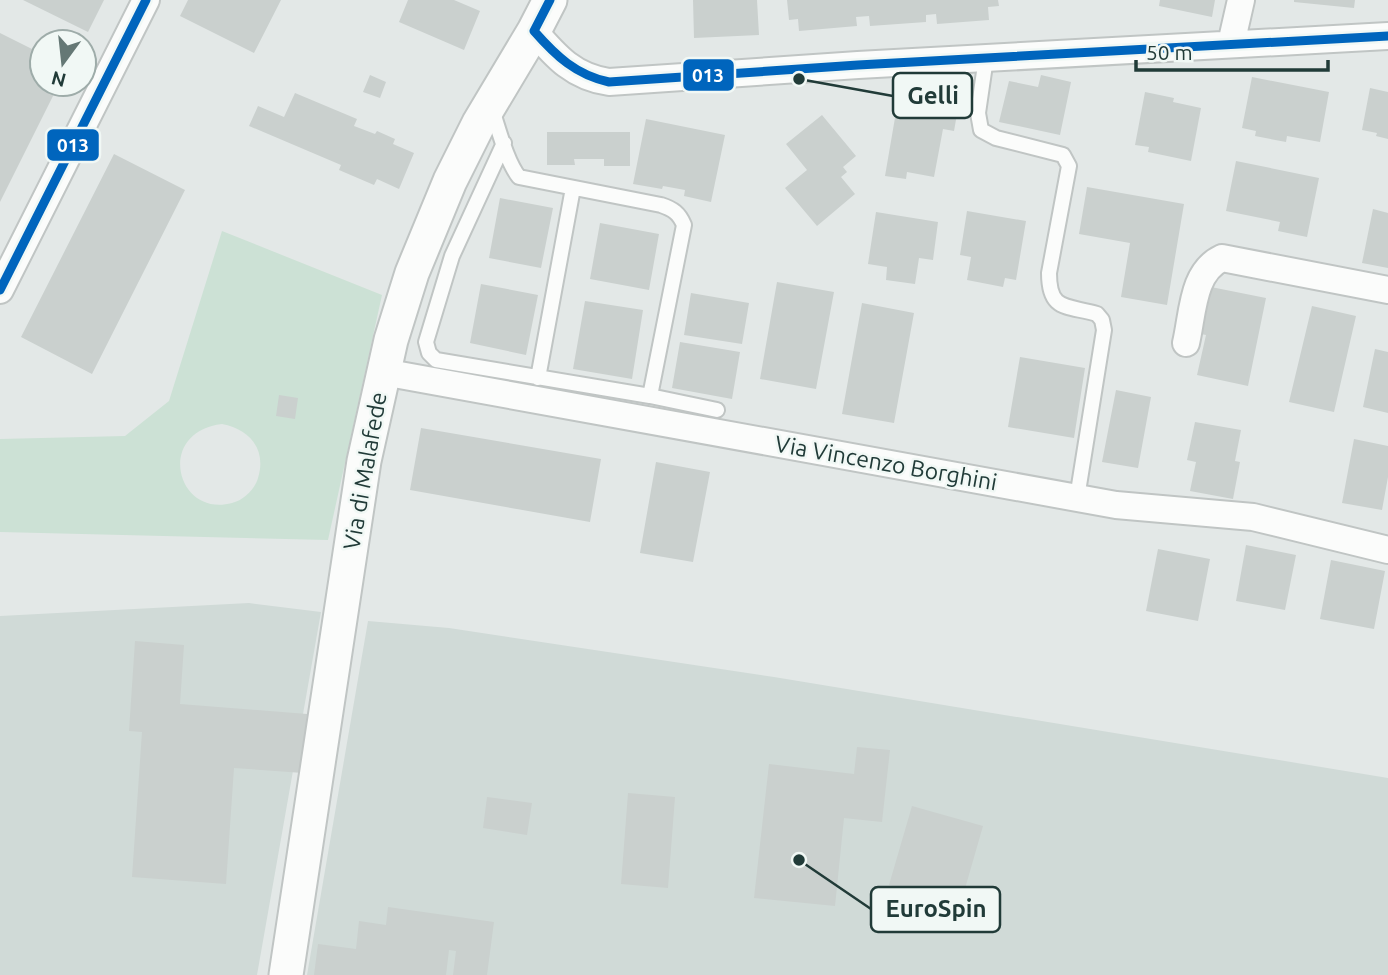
<svg xmlns="http://www.w3.org/2000/svg" width="1388" height="975" viewBox="0 0 1388 975" font-family="Ubuntu,sans-serif">
<style>
.built{fill:#d0dad7}
.green{fill:#cce1d5;fill-rule:evenodd}
.building{fill:#cad0ce}
.lines{fill:none;stroke-linecap:round;stroke-linejoin:round}
.service-casing{stroke:#c0c5c4;stroke-width:18}
.minor-casing{stroke:#c0c5c4;stroke-width:30}
.tertiary-casing{stroke:#c0c5c4;stroke-width:37}
.service{stroke:#fbfcfb;stroke-width:14}
.minor{stroke:#fbfcfb;stroke-width:26}
.tertiary{stroke:#fbfcfb;stroke-width:33}
.bus-1-casing{stroke:#f1f8f5;stroke-width:14}
.bus-1{stroke:#0065bd;stroke-width:9}
.labels{text-anchor:middle;stroke-width:5;stroke-linejoin:round;paint-order:stroke}
.street-label{font-size:23px;fill:#213b38;stroke:#f1f8f5}
.leader{fill:none;stroke:#213b38;stroke-width:2.5}
.callout-dot{fill:#213b38;stroke:#f1f8f5;stroke-width:2.5}
.callout{fill:#f1f8f5;stroke:#213b38;stroke-width:2.5}
.callout-label{font-size:24px;text-anchor:middle;font-weight:bold;fill:#213b38}
.line-badge{stroke:#f1f8f5;stroke-width:2.5}
.badge-label{font-size:19px;text-anchor:middle;font-weight:bold;fill:#fff}
</style>
<rect width="100%" height="100%" fill="#e3e8e7"/>
<path class="built" d="M249,603L321,612L257,975H0V616Z
M368,621L449,628L774,677L1388,778V975H307Z"/>
<path class="green" d="M222,231L382,295L328,540L0,532V439L125,436L169,401ZM222,424C249,429 267,449 258,478C255,489 244,500 232,503C176,518 155,432 222,424Z"/>
<path class="building" d="M23,0H104L88,32Z
M188,0H281L254,53L180,16Z
M408,0H454L480,11L464,50L399,22Z
M693,0H757L759,35L694,38Z
M787,0H998L999,6L988,7L989,20L937,24L936,14L926,15V22L870,26L869,16L856,17L857,26L799,31L798,19L789,20Z
M1160,0H1215L1212,17L1159,6Z
M1294,0H1355L1354,8L1294,2Z
M0,33L42,54V84H59L0,202Z
M370,75L386,82L380,98L363,92Z
M1041,75L1071,82L1060,135L999,122L1009,81L1038,87Z
M1252,77L1329,92L1320,142L1287,136L1286,142L1255,136L1256,131L1242,128Z
M1370,88L1388,92V139L1376,136L1377,133L1362,130Z
M1145,92L1174,98L1173,102L1201,108L1191,161L1148,152L1149,147L1135,145Z
M295,93L357,119L354,126L375,134L377,131L395,139L393,144L414,153L399,189L377,179L374,185L339,170L341,165L249,126L258,106L284,117Z
M937,93L960,97L954,131L943,129L934,177L907,172L906,179L885,176L896,112L917,115L918,107L934,109Z
M822,115L856,156L843,167L847,172L841,177L855,194L817,226L785,188L807,170L786,144Z
M646,119L725,135L711,202L684,196L685,190L663,186L662,189L633,184Z
M547,132H630V166H604V159H574L575,165H547Z
M114,154L185,190L92,374L21,337Z
M1236,161L1319,178L1307,237L1278,231L1280,222L1226,211Z
M1087,187L1184,204L1167,305L1121,297L1130,243L1079,234Z
M500,198L553,208L541,268L489,258Z
M1373,209L1388,213V268L1362,263Z
M967,211L1026,221L1016,280L1005,278L1003,287L967,280L971,257L960,255Z
M876,212L938,222L933,260L919,258L915,284L886,280L887,267L868,264Z
M600,223L659,234L649,290L590,279Z
M777,282L834,292L816,389L760,379Z
M481,284L538,295L526,355L470,343Z
M1211,287L1266,298L1248,386L1197,375L1206,335L1201,334Z
M691,293L749,303L742,344L684,335Z
M585,301L643,310L632,379L573,369Z
M862,303L914,313L894,423L842,414Z
M1312,306L1356,316L1334,412L1289,402Z
M680,342L740,352L732,399L672,388Z
M1375,349L1388,352V413L1363,407Z
M1020,357L1085,368L1074,438L1008,427Z
M1116,390L1151,397L1138,468L1102,462Z
M279,395L298,398L295,419L276,416Z
M1195,422L1241,430L1235,461L1240,462L1233,499L1190,491L1196,462L1187,460Z
M421,428L601,459L590,522L410,490Z
M1354,439L1388,446V477L1382,510L1342,503Z
M656,462L710,472L693,562L640,553Z
M1246,545L1296,555L1285,610L1236,601Z
M1158,549L1210,559L1198,621L1146,611Z
M1331,560L1385,571L1374,629L1320,619Z
M135,641L184,645L180,704L307,714L303,773L234,768L226,884L132,877L142,732L129,731Z
M857,747L890,750L882,822L844,818L835,906L754,898L769,764L854,774Z
M628,793L675,797L668,888L621,884Z
M487,797L532,803L527,835L483,828Z
M912,806L983,826L960,906L889,885Z
M388,907L494,922L487,975H453L456,951L449,950L446,975H314L318,944L356,949L359,921L386,925Z"/>
<g class="lines">
<defs>
<path id="service" d="M986,58L978,113L981,130L996,138L1063,155L1069,166L1049,273C1049,312 1067,305 1097,314L1102,320L1104,330L1077,498
M491,107C498,126 506,161 519,177L661,205C673,209 679,213 684,225L650,396L436,360L429,353L426,342L452,256L504,143
M538,378L573,188
M650,396L717,410"/>
<path id="minor" d="M534,31C556,57 574,77 609,82L858,65L1388,36
M1231,44L1241,0
M0,290L146,0
M1186,343C1193,313 1192,272 1222,258L1388,290
M383,372L1116,505L1253,517L1388,550"/>
<path id="tertiary" d="M286,975L364,461L391,340L412,273L450,181L479,123L534,31L550,0"/>
</defs>
<use href="#service" class="service-casing"/>
<use href="#minor" class="minor-casing"/>
<use href="#tertiary" class="tertiary-casing"/>
<use href="#service" class="service"/>
<use href="#minor" class="minor"/>
<use href="#tertiary" class="tertiary"/>
<defs>
<path id="bus-1" d="M550,0L534,31C556,56 576,75 609,82L858,65L1388,36
M0,290L146,0"/>
</defs>
<use href="#bus-1" class="bus-1-casing"/>
<use href="#bus-1" class="bus-1"/>
</g>
<g class="labels">
<g class="street-label">
<text transform="translate(886 463) rotate(10)" y="8">Via Vincenzo Borghini</text>
<text transform="translate(365 471) rotate(-80)" y="8">Via di Malafede</text>
</g>
</g>
<path class="leader" d="M799 79L893 96M799 860L871 909"/>
<g class="callout-dot">
<circle cx="799" cy="79" r="7"/>
<circle cx="799" cy="860" r="7"/>
</g>
<g class="callout">
<rect x="893" y="73" width="79" height="45" rx="7"/>
<rect x="871" y="887" width="129" height="45" rx="7"/>
</g>
<g class="callout-label">
<text x="933" y="104">Gelli</text>
<text x="936" y="917">EuroSpin</text>
</g>
<g class="line-badge">
<rect x="682" y="58" width="53" height="34" rx="7" fill="#0065bd"/>
<rect x="46" y="128" width="54" height="34" rx="7" fill="#0065bd"/>
</g>
<g class="badge-label">
<text x="708" y="82">013</text>
<text x="73" y="152">013</text>
</g>
<g transform="translate(63 63) rotate(195)"><circle r="33" fill="#f1f8f5" stroke="#9eaca9" stroke-width="2"/>
<path d="M0-5L12 26L0 18L-12 26Z" fill="#657875"/>
<text y="-10" font-size="19" font-weight="bold" text-anchor="middle" fill="#213b38">N</text>
</g>
<path d="M1136 60v10h192v-10" fill="none" stroke="#213b38" stroke-width="3.5"/>
<text x="1146" y="60" font-size="21" fill="#213b38" stroke="#f1f8f5" stroke-width="5" paint-order="stroke">50 m</text>
</svg>
